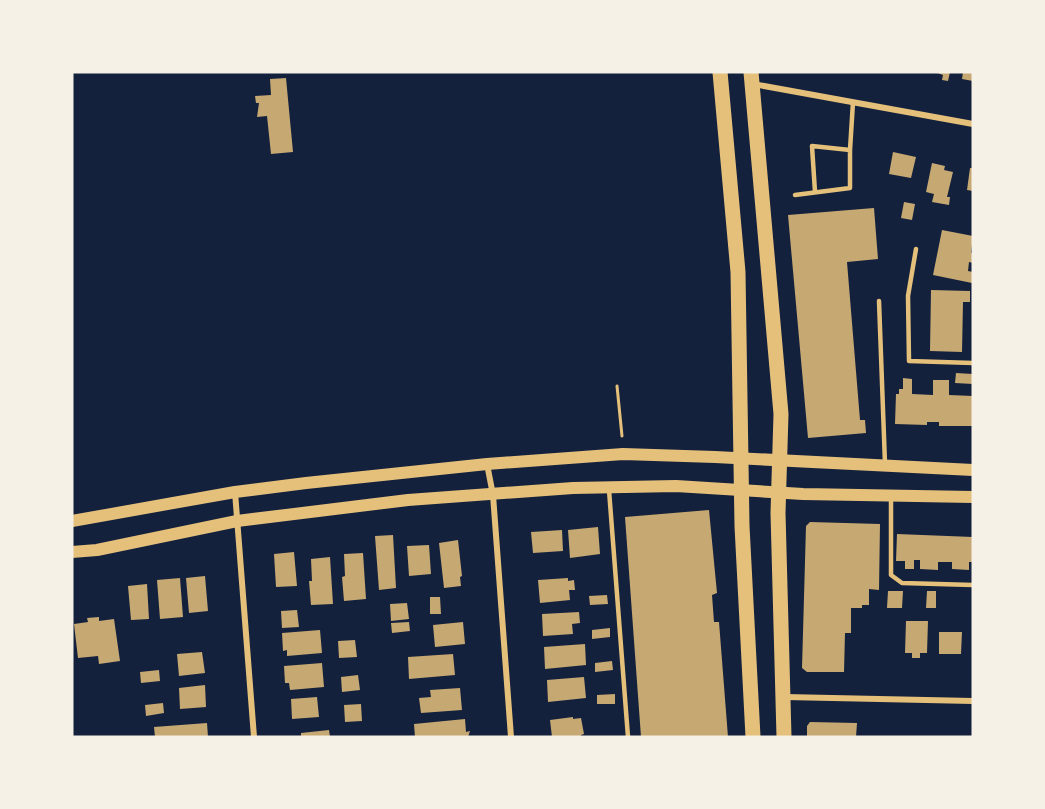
<svg xmlns="http://www.w3.org/2000/svg" width="1045" height="809" viewBox="0 0 1045 809" font-family="'Fira Sans',sans-serif">
<style>
.building{fill:#c6a872}
.lines{fill:none;stroke-linecap:round;stroke-linejoin:round}
.path{stroke:#e5c07b;stroke-width:3}
.service{stroke:#e5c07b;stroke-width:4.5}
.minor{stroke:#e5c07b;stroke-width:6}
.secondary{stroke:#e5c07b;stroke-width:12}
.primary{stroke:#e5c07b;stroke-width:15}
</style>
<rect width="100%" height="100%" fill="#14213d"/>
<path class="building" d="M935,72H950L948,81L942,80L943,75Z
M963,72H973V81L962,79Z
M286,78L293,152L271,154L267,116L257,117L259,103H256L255,96L271,95L270,79Z
M893,152L916,157L911,178L889,174Z
M932,163L945,166L944,170L953,172L947,197H950L949,205L932,202L934,194L926,192Z
M970,168H973V191L967,190Z
M904,202L915,204L912,220L901,218Z
M874,208L878,259L847,262L860,420H865L866,433L808,438L788,215Z
M942,230L973,236L971,253H973V263L969,262L968,271L973,272L972,283L933,275Z
M931,290L970,291V302H963L962,352L930,351Z
M956,373L973,374V384L955,383Z
M903,378L912,379V394L933,395V380H949V395L973,396V426H939V422H927V425L895,424L896,394H899V389H903Z
M709,510L717,593L712,595L714,622H719L728,737H641L625,517Z
M810,522L880,524L879,590L869,589V605H862V608H851V633H845L844,672H807L802,668L806,526Z
M598,527L600,554L570,558L568,530Z
M562,530L563,551L533,553L531,532Z
M897,534L973,537V562H969V570L952,569V562H938V570L920,569V560H914V569H905V561H896Z
M393,535L396,588L379,590L375,536Z
M458,540L462,576L460,577L461,586L444,588L439,543Z
M429,545L431,574L409,576L407,546Z
M294,552L297,586L276,587L274,554Z
M363,553L366,599L344,601L342,577L345,576L344,554Z
M330,557L333,604L311,605L309,581H312L311,559Z
M205,576L208,611L189,613L186,578Z
M180,578L183,617L160,619L157,580Z
M568,578V581L574,580L575,590H569L570,600L540,603L538,580Z
M147,584L149,619L131,620L128,586Z
M888,591H903L902,608H887Z
M927,591H936V608H926Z
M607,595L608,604L590,605L589,596Z
M430,597H440L441,614H430Z
M407,603L409,619L391,621L390,604Z
M297,610L299,627L282,628L281,611Z
M579,612L580,623L572,624L573,634L543,636L542,614Z
M99,617V621L114,619L120,661L99,664L98,656L78,658L74,624L88,622L87,618Z
M906,621H928L927,653H920V658H912V653H905Z
M409,622L410,631L392,633L391,623Z
M463,622L465,644L435,647L433,625Z
M610,628V637L592,639V630Z
M320,630L322,653L287,656V650L283,651L282,633Z
M939,632H962L961,654H939Z
M355,640L357,657L339,658L338,641Z
M585,644L586,665L545,669L544,647Z
M202,652L205,673L179,676L177,654Z
M453,654L455,675L409,679L408,657Z
M612,661L613,670L595,672V663Z
M322,663L324,687L290,690L289,683H285L284,666Z
M159,670L160,681L141,683L140,672Z
M358,675L360,690L342,692L341,677Z
M584,677L586,698L548,702L547,680Z
M205,685L206,707L180,709L179,688Z
M460,688L462,710L421,713L419,698L431,697L430,690Z
M615,694V704H597V695Z
M317,697L319,717L292,719L291,699Z
M163,703L164,713L146,716L145,705Z
M361,704L362,721L345,722L344,705Z
M573,717V719L581,718L584,734L581,735V737H552L550,720Z
M465,719L466,732L470,731L468,737H415L414,724Z
M810,722L857,723L856,737H807V726Z
M207,723L208,737H155L154,727Z
M329,730L330,737H301V733Z"/>
<g class="lines">
<path class="path" d="M617,386L622,436"/>
<path class="service" d="M815,192L812,146L850,150
M795,195L850,188V150L853,102
M916,249L908,296L909,361L973,363
M879,301L885,464
M609,490L628,737
M891,498V575L902,583L973,585"/>
<path class="minor" d="M753,84L973,124
M487,464L493,495L511,737
M235,492L254,737
M785,697L973,701"/>
<path class="secondary" d="M72,521L235,492L306,483L487,464L623,454L715,457L973,470
M72,552L97,550L237,521L408,500L573,488L676,486L803,494L973,497"/>
<path class="primary" d="M720,72L738,272L742,526L753,737
M751,72L781,414L778,513L784,737"/>
</g>
<rect width="1045" height="809" fill="none" stroke="#f6f1e7" stroke-width="147"/>
</svg>
